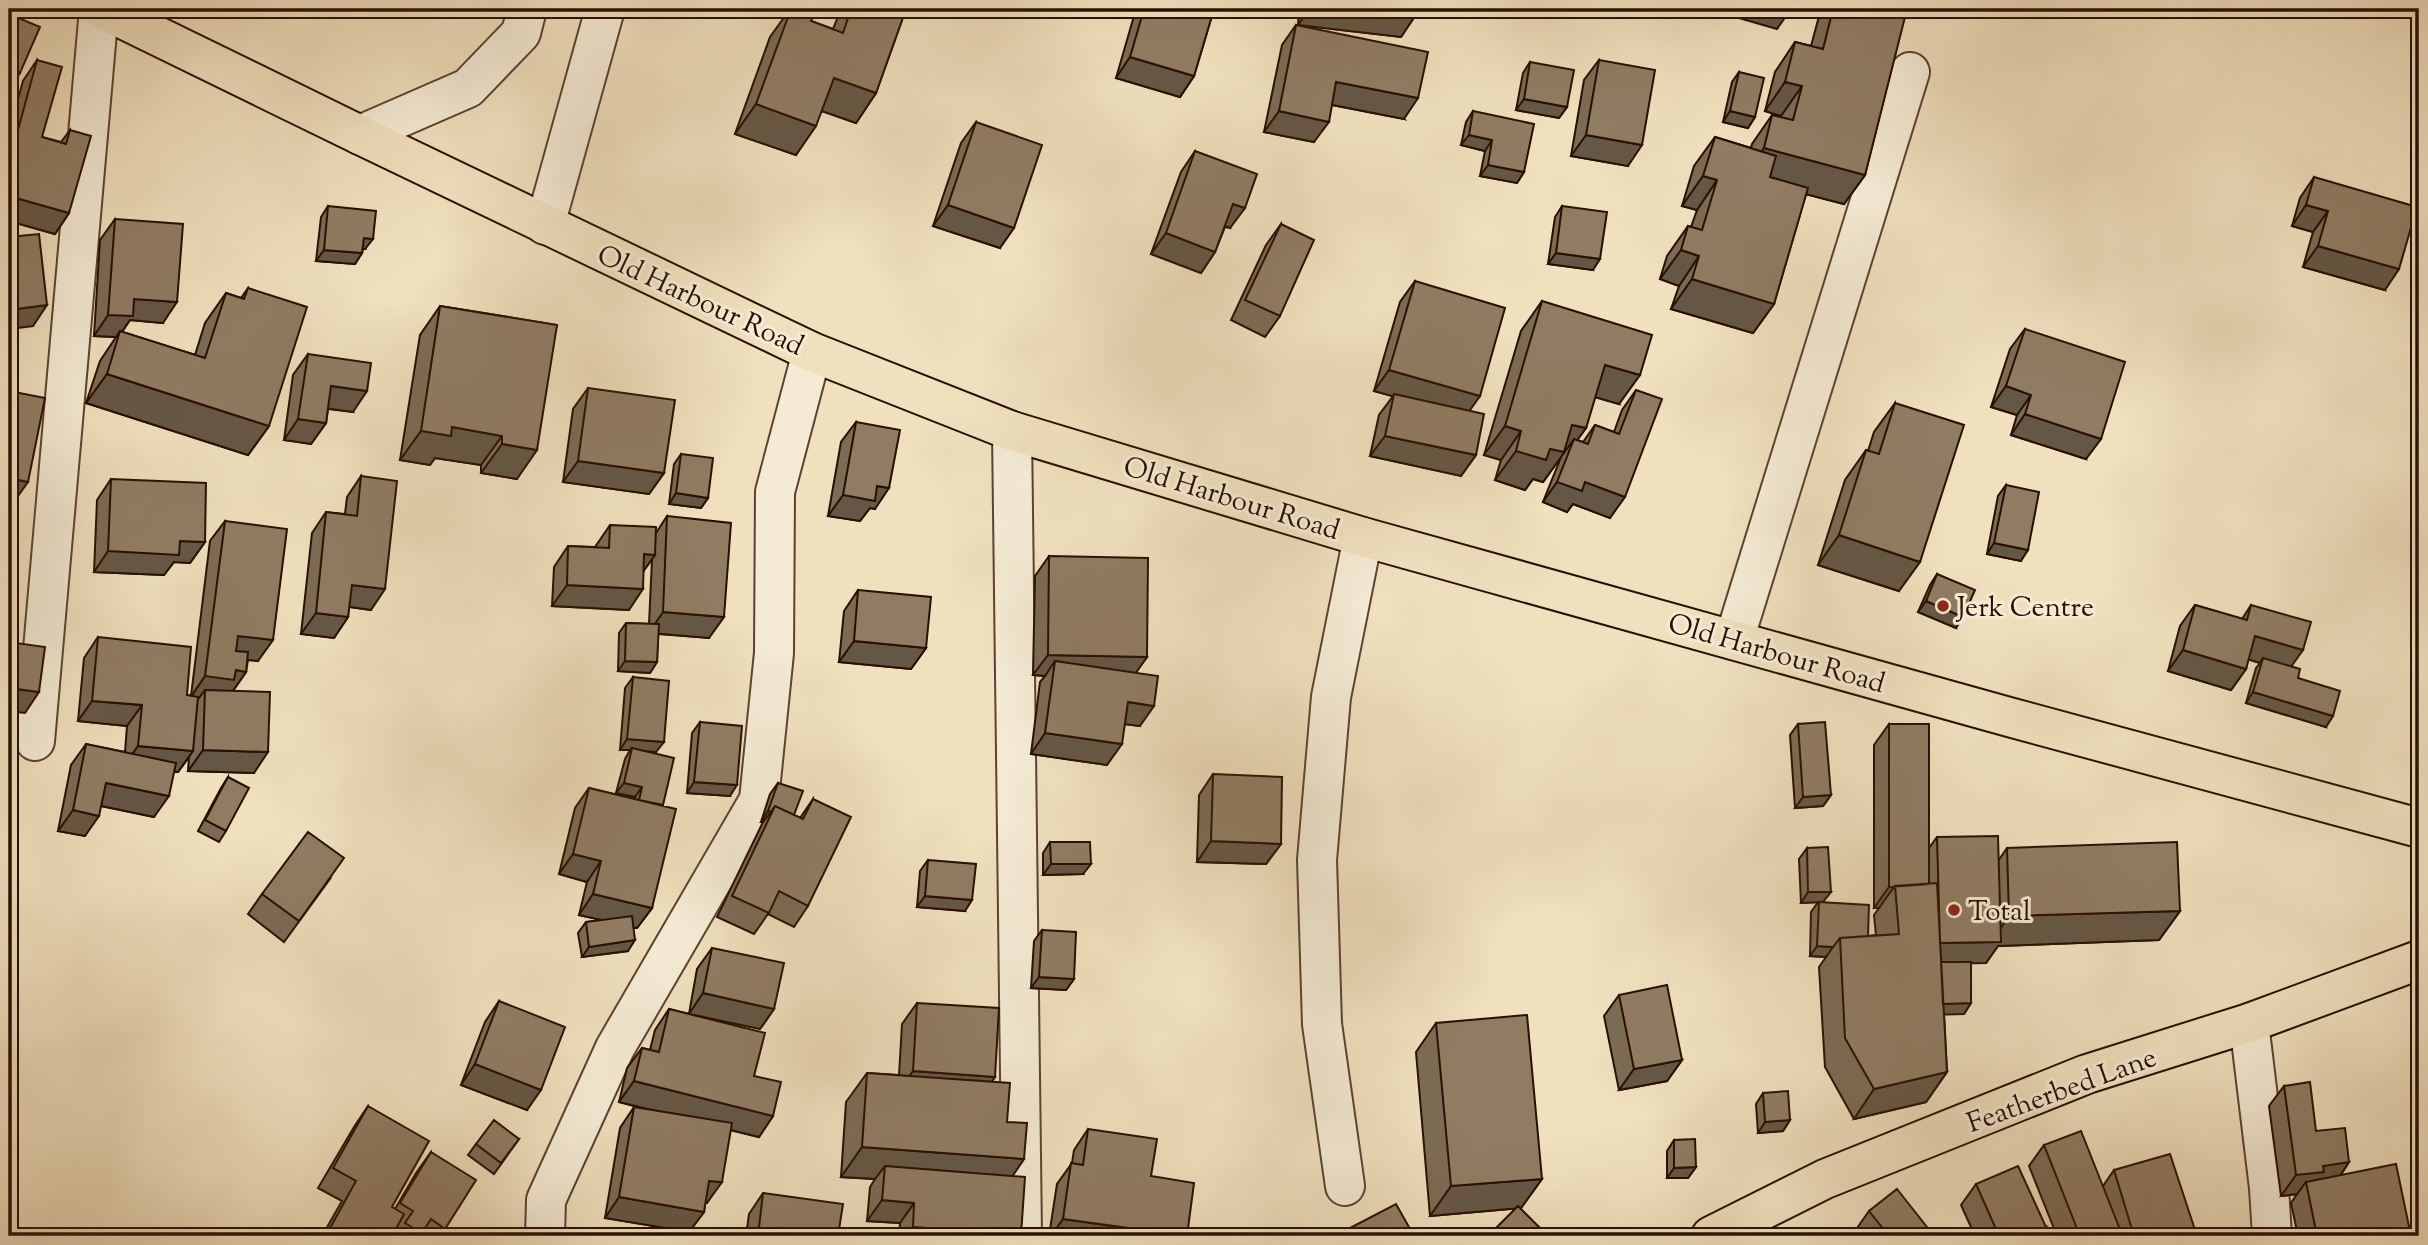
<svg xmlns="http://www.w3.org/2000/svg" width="2428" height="1245" viewBox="0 0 2428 1245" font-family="'Sorts Mill Goudy',serif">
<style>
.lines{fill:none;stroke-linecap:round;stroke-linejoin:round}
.minor-casing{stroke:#5a4330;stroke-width:42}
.major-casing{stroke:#280f00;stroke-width:42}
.minor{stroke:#f5ebd5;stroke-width:38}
.major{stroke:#f0e0be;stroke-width:38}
.wall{fill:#7c6b55;stroke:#280f00;stroke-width:2}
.shaded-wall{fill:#655745;stroke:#280f00;stroke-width:2}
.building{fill:#907c63;stroke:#280f00;stroke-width:2}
.poi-dot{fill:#8f2418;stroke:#f5ebd5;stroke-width:2.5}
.labels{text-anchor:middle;stroke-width:6;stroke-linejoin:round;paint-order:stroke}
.street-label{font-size:28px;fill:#280f00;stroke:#f5ebd5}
.poi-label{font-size:28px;fill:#280f00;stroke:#f5ebd5;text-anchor:start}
</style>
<rect width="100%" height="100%" fill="#f0e0be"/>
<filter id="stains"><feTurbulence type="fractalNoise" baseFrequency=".00286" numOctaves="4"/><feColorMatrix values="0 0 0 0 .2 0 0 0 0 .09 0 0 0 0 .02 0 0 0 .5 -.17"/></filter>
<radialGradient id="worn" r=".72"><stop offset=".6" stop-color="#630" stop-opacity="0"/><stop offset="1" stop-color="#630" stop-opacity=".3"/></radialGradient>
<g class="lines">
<defs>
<path id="minor" d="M360,135L468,88L521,33L527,9
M545,225L605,9
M1012,431L1022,1236
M1734,640L1910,72
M35,741L99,9
M2249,1023L2269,1188L2272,1236
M1345,1186L1322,1024L1317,860L1331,697L1363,537
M545,1236L546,1200L615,1048L759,800L774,653L775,492L812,352"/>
<path id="major" d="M102,9L360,135L812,352L1012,431L1363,537L2009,717L2419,828
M1711,1236L1825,1179L2087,1074L2249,1023L2419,960"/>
</defs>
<use href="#minor" class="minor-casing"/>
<use href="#major" class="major-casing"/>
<use href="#minor" class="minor"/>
<use href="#major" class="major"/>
</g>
<path class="wall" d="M790,9L811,21L833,29L841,9H906L876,93L856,123L822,111L796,155L735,134L770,37Z
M1136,9H1214L1194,76L1180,97L1116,78Z
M1299,9H1416L1415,16L1401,37L1298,25Z
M1821,9H1911L1904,19L1865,175L1844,204L1806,194L1774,304L1753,333L1671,309L1679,286L1660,279L1667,256L1688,226L1691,227L1697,210L1682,206L1694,166L1715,137L1751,148L1752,144L1772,115L1781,117V116L1765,111L1775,72L1795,42L1811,46Z
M1296,25L1404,119L1332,105L1314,142L1264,132L1282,45Z
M37,60L42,137L61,142L70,130L69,213L55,234L9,221V132L23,81Z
M1599,60L1628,166L1571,156L1584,80Z
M1530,62L1567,107L1559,118L1516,110L1523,73Z
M1739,72L1755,117L1748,128L1723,122L1732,82Z
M1473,111L1524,172L1517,183L1480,176L1485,151L1461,145L1466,122Z
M976,122L1000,248L933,226L961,143Z
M1195,151L1230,228L1225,227L1215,252L1201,273L1151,254L1181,172Z
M2314,177L2385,290L2303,267L2313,232L2292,226L2300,198Z
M328,206L365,249H363L362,253L355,264L316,261L321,217Z
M1562,206L1593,270L1548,264L1555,217Z
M115,219L163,323L130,320L122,332L195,355L205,323L226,293L241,298L248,288L269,426L248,455L86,403L100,361L116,337L94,336L100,240Z
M1281,224L1280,316L1265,337L1231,320L1266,245Z
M1415,281L1470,411L1476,455L1461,476L1370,456L1379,415L1393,396L1374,391L1400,302Z
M1542,301L1619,404L1595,397L1586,428L1577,440L1583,442L1595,425L1614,432L1622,410L1636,390L1610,518L1573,504L1567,512L1543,502L1561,457L1543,482L1533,479L1525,490L1495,480L1501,460L1484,455L1521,331Z
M440,306L557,325L517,479L481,473V465L435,458L430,465L400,460L420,335Z
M2025,329L2086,459L2011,435L2017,415L1991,407L2010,349Z
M308,354L353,412L328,409L326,423L311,444L284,440L293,375Z
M588,388L664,473L649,494L563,482L573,409Z
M1895,403L1899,591L1818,565L1845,480L1866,450L1868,451L1874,432Z
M856,422L875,509L870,508L860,521L828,516L841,442Z
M681,454L708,498L701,508L669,504L674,464Z
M361,476L371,610L349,607L348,617L334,638L301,634L312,533L326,512L345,514L347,497Z
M111,479L205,542L190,563L174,562L164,575L94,572L97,500Z
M2006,485L2021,561L1987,554L1998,496Z
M667,516L709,638L658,634L657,662L650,673L618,671L619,633L626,623L649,624L652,559L644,570L629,610L552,606L554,567L568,546L595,547L610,525L656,533Z
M225,521L258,661L248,660L246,672L233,691L254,773L188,771L189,757L178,772H174L154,817L101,806L85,836L58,831L71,765L86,744L125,752L127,726L78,721L84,658L98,637L187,695L191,696L210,541Z
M1049,556L1147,657L1136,672L1140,726L1125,724L1107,765L1031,754L1040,682L1045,676L1033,675L1035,576Z
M1937,574L1956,628L1918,612L1930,585Z
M858,590L926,648L911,669L839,662L844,611Z
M2195,605L2242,619L2251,605L2292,666L2326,727L2246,703L2256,668L2260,663L2248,659L2246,669L2231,690L2168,671L2180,626Z
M633,677L656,752H648L663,805L652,908L637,928H633L628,951L582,957L578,933L586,922L602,920L579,915L587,882L559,874L575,808L589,788L634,799L635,797L616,793L625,759L630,750H620L625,688Z
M700,722L730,796L687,793L692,733Z
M1798,724L1831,795L1823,806L1795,808L1790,735Z
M1889,724L1929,848L1937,837L1998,861L2007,848L2180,911L2159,940L1998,946L1986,963H1971V1003L1964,1014H1944L1947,1072L1926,1102L1854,1119L1825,1067L1819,967L1826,957L1810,956L1811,912L1818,902L1801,903L1799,859L1807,848L1823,902L1868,936L1876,935L1874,915L1879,908H1874V745Z
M1213,774L1281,844L1266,864L1197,862L1199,795Z
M228,777L226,831L219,842L198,831L221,788Z
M778,783L794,815L800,818L813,799L808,906L794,927L768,914L754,934L717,917L763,822H761L770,794Z
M1050,842L1083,874L1043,875V853Z
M928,860L965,911L917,907L920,871Z
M330,879L284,942L248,914L262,894Z
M1042,930L1074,979L1066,990L1031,988L1034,941Z
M712,948L774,1009L760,1029L690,1014L754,1076L773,1116L759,1137L730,1130L707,1203H705L704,1212L689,1232L605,1218L620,1128L634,1107L645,1109L619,1102L627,1068L642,1048L650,1050L655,1030L669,1009L689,1014L697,969Z
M1619,995L1682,1060L1667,1081L1619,1090L1604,1016Z
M499,1001L527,1110L461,1085L485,1022Z
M917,1003L995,1077L991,1082L1007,1122L1020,1236H899L900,1223L867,1221L870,1187L875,1179L841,1177L846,1102L867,1073L899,1075L902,1024Z
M1436,1023L1542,1179L1521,1208L1430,1216L1416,1052Z
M2284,1086L2316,1131L2349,1162L2341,1175L2411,1236H2298L2291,1203L2297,1194L2281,1196L2269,1106Z
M1763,1093L1790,1120L1783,1131L1758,1133L1756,1104Z
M368,1106L392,1207L395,1209L416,1173L431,1152L445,1229L440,1236H395L399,1231L396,1230L392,1236H322L342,1201L318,1188L354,1127Z
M1088,1129L1187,1236H1049L1057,1184L1072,1163L1074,1150Z
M519,1139L494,1174L468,1155L476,1144Z
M1674,1140L1696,1167L1688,1178H1667V1151Z
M2044,1145L2103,1186L2114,1170L2197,1236H2057L2029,1166Z
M1976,1184L2046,1227L2040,1236H1975L1961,1205Z
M763,1193L838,1236H746L749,1214Z
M1869,1211L1934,1236H1858L1855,1231Z
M1350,1228L1414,1236H1344Z"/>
<path class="shaded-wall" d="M1309,9H1351L1415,16L1401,37L1298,25Z
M1729,9H1791L1777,29L1725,14Z
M1841,9H1911L1898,28Z
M1932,9H1958L1953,16Z
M1130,57L1194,76L1180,97L1116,78Z
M9,68L20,73L13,84L9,82Z
M834,78L876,93L856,123L813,108Z
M1336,82L1418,98L1404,119L1322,103Z
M1785,82L1802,86L1781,116L1765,111Z
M1524,99L1567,107L1559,118L1516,110Z
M756,104L816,126L796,155L735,134Z
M1279,111L1329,122L1314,142L1264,132Z
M1730,111L1755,117L1748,128L1723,122Z
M1469,135L1492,140L1485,151L1461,145Z
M1586,135L1642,145L1628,166L1571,156Z
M1764,148L1865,175L1844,204L1743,178Z
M1488,165L1524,172L1517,183L1480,176Z
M1703,176L1717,180L1697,210L1682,206Z
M9,196L69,213L55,234L9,221Z
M1233,204L1245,208L1230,228L1219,224Z
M948,205L1014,228L1000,248L933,226Z
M2306,205L2328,211L2313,232L2292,226Z
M1166,233L1215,252L1201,273L1151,254Z
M364,238L373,239L365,249H356Z
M2318,246L2399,269L2385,290L2303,267Z
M324,250L362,253L355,264L316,261Z
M1681,250L1699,256L1679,286L1660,279Z
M1556,253L1600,259L1593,270L1548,264Z
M1692,279L1774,304L1753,333L1671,309Z
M134,299L177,302L163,323L130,320L119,336L120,331L116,337L94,336L108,315Z
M47,305L33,326L9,329V310Z
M1605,365L1640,375L1619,404L1584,394Z
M1389,370L1480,396L1465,417L1374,391Z
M107,374L269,426L248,455L86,403Z
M331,386L367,391L353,412L316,407Z
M2006,386L2031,395L2017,415L1991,407Z
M2025,414L2101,439L2086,459L2011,435Z
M298,419L326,423L311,444L284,440Z
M1572,425L1586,428L1569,452L1574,439L1543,482L1533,479L1525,490L1495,480L1516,451L1550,449Z
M1505,426L1521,431L1501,460L1484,455Z
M452,427L502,436L481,465L435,458L430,465L400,460L421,431Z
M1385,436L1476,455L1461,476L1370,456Z
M502,444L537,450L517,479L481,473Z
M578,461L664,473L649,494L563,482Z
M9,478L28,482L13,503L9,502Z
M1557,482H1585L1625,497L1610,518L1573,504L1567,512L1543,502Z
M877,486L889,488L875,509L870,508L860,521L828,516L843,495Z
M676,493L708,498L701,508L669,504Z
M1839,535L1920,562L1899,591L1818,565Z
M180,541L205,542L190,563L174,562L164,575L94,572L108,551Z
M1994,543L2028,550L2021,561L1987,554Z
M644,554L655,555L640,576Z
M352,585L385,589L371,610L337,605Z
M567,585L643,589L629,610L552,606Z
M1926,601L1963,617L1956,628L1918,612Z
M663,612L724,617L709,638L649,633Z
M316,613L348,617L334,638L301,634Z
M238,636L273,640L258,661L223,657Z
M2255,636L2303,650L2288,671L2263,658L2260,663L2240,657Z
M854,641L926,648L911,669L839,662Z
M2183,650L2246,669L2231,690L2168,671Z
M1048,655L1147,657L1133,677L1055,661L1045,676L1033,675Z
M625,661L657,662L650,673L618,671Z
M236,670L246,672L232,692L205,690L199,698L191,697L205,676Z
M9,688L39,692L25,713L9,711Z
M2253,692L2333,716L2326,727L2246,703Z
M92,701L142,705L127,726L78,721Z
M1128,702L1154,706L1140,726L1114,723Z
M1045,733L1122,744L1107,765L1031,754Z
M627,739L664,742L656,752L631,750L632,748L630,750H620Z
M138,746L193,751L178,772L123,767Z
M203,750L268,752L254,773L188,771Z
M694,782L737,785L730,796L687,793Z
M106,783L169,796L154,817L92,804Z
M624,783L642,787L635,797L616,793Z
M1831,795L1823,806L1795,808L1803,797Z
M73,810L99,816L85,836L58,831Z
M768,811L771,812L763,822H761Z
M1211,841L1281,844L1266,864L1197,862Z
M573,854L601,861L587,882L559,874Z
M1051,864H1091L1083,874L1043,875Z
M1889,887H1894L1879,908H1874Z
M1808,892H1831L1823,902L1801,903Z
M593,894L652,908L637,928L579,915Z
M925,896L972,900L965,911L917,907Z
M2180,911L2159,940L1998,946L1986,963L1938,964L1940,943L1991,942L2009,916Z
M635,940L628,951L582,957L589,947Z
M1817,946L1833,947L1826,957L1810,956Z
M1039,977L1074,979L1066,990L1031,988Z
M703,993L774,1009L760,1029L689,1014Z
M1971,1003L1964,1014L1930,1015L1938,1004Z
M1682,1060L1667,1081L1619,1090L1634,1069Z
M475,1064L541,1090L527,1110L461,1085Z
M913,1071L995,1077L980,1097L898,1092Z
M1947,1072L1926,1102L1854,1119L1874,1089Z
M634,1081L773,1116L759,1137L619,1102Z
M1790,1120L1783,1131L1758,1133L1765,1122Z
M862,1147L1024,1159L1004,1189L885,1166L875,1179L841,1177Z
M2349,1162L2335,1183L2306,1182L2297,1194L2281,1196L2296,1175L2323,1166Z
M1696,1167L1688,1178H1667L1674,1168Z
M1542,1179L1521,1208L1430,1216L1451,1186Z
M709,1181L722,1182L707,1203L695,1201Z
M619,1197L704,1212L689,1232L605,1218Z
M882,1200L914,1203L900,1223L867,1221Z
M1063,1219L1182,1236H1051Z
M913,1227L1021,1235L906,1236Z
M2046,1227L2040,1236H2025Z"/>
<path class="building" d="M791,9H794L813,16L811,21L843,33L851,9H906L876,93L834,78L816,126L756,104Z
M1144,9H1214L1194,76L1130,57Z
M1351,9H1416L1415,16Z
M1833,9H1907L1865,175L1764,148L1772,115L1793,120L1802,86L1785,82L1795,42L1823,49Z
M9,14L40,27L20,73L9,68Z
M1296,25L1428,52L1418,98L1336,82L1329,122L1279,111Z
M37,60L62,67L42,137L66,144L70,130L91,136L69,213L9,196V163Z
M1599,60L1655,70L1642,145L1586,135Z
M1530,62L1574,70L1567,107L1524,99Z
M1739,72L1764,78L1755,117L1730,111Z
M1473,111L1534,124L1524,172L1488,165L1492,140L1469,135Z
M976,122L1042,145L1014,228L948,205Z
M1715,137L1776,156L1770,177L1808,188L1774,304L1692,279L1699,256L1681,250L1688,226L1702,230L1717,180L1703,176Z
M1195,151L1257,174L1245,208L1233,204L1215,252L1166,233Z
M2314,177L2417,207L2399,269L2318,246L2328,211L2306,205Z
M328,206L376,211L373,239L364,238L362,253L324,250Z
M1562,206L1607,212L1600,259L1556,253Z
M115,219L183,224L177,302L134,299L133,316L108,315Z
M1281,224L1314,240L1280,316L1245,300Z
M39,234L47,305L9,310V237Z
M1415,281L1505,308L1480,396L1389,370Z
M248,288L307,307L269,426L107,374L120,331L205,358L226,293L244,299Z
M1542,301L1652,335L1640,375L1605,365L1586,428L1572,425L1564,452L1550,449L1546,460L1516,451L1521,431L1505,426Z
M440,306L557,325L537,450L502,444V436L452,427L451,436L421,431Z
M2025,329L2125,362L2101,439L2025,414L2031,395L2006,386Z
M308,354L371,363L367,391L331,386L326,423L298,419Z
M588,388L675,400L664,473L578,461Z
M1636,390L1662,399L1625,497L1585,482L1582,491L1557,482L1574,439L1588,444L1595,425L1619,434Z
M9,391L45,398L28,482L9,478Z
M1394,394L1484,414L1476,455L1385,436Z
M1895,403L1964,425L1920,562L1839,535L1866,450L1879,454Z
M856,422L900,430L889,488L877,486L875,501L843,495Z
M681,454L713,458L708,498L676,493Z
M361,476L397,481L385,589L352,585L348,617L316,613L326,512L357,516Z
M111,479L206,483L205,542L180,541L179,555L108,551Z
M2006,485L2039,492L2028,550L1994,543Z
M667,516L731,523L724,617L663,612Z
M225,521L287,529L273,640L238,636L236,651L248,652L246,672L236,670L234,680L205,676Z
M610,525L656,527L655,555L644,554L643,589L567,585L568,546L609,548Z
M1049,556L1148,558L1147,657L1048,655Z
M1937,574L1975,590L1963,617L1926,601Z
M858,590L931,597L926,648L854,641Z
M2195,605L2247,620L2251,605L2311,622L2303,650L2255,636L2246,669L2183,650Z
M626,623L659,624L657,662L625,661Z
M98,637L191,647L187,695L198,697L193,751L138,746L142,705L92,701Z
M9,642L45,647L39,692L9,688Z
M2263,658L2300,669L2298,678L2340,691L2333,716L2253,692Z
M1055,661L1158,676L1154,706L1128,702L1122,744L1045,733Z
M633,677L669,681L664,742L627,739Z
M205,690L270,692L268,752L203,750Z
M700,722L742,726L737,785L694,782Z
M1825,722L1831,795L1803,797L1798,724Z
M1889,724H1929V884L1889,887Z
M86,744L176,763L169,796L106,783L99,816L73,810Z
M632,748L674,758L663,805L639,800L642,787L624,783Z
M1213,774L1282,777L1281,844L1211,841Z
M228,777L249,788L226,831L205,820Z
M778,783L803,791L794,815L775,806L771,812L768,811Z
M589,788L676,809L652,908L593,894L601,861L573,854Z
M813,799L851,817L808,906L779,891L769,913L732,896L775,806L803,819Z
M308,832L344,858L299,921L262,894Z
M1998,836L2001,942L1940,943L1937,837Z
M1050,842H1090L1091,864H1051Z
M2177,842L2180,911L2009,916L2007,848Z
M1828,847L1831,892H1808L1807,848Z
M928,860L976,864L972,900L925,896Z
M1937,883L1947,1072L1874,1089L1845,1038L1840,938L1899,934L1895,886Z
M1819,902L1869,905L1868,936L1840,938L1833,947L1817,946Z
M632,916L635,940L589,947L586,922Z
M1042,930L1076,932L1074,979L1039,977Z
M712,948L784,963L774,1009L703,993Z
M1941,962H1971V1003L1943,1004Z
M1667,985L1682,1060L1634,1069L1619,995Z
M499,1001L565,1027L541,1090L475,1064Z
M917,1003L999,1008L995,1077L913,1071Z
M669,1009L765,1033L754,1076L781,1082L773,1116L634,1081L642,1048L659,1052Z
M1527,1015L1542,1179L1451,1186L1436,1023Z
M867,1073L1010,1083L1007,1122L1027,1123L1024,1159L862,1147Z
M2310,1082L2316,1131L2345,1128L2349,1162L2323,1166L2324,1172L2296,1175L2284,1086Z
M1788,1091L1790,1120L1765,1122L1763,1093Z
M368,1106L429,1141L392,1207L404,1214L392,1236H341L329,1230L356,1181L333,1168Z
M634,1107L732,1123L722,1182L709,1181L704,1212L619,1197Z
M494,1120L519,1139L501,1163L476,1144Z
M1088,1129L1157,1139L1151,1176L1194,1183L1187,1236L1063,1219L1071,1163L1083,1165Z
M2081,1131L2121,1232L2110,1236H2080L2044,1145Z
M1695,1139L1696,1167L1674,1168V1140Z
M431,1152L476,1180L445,1229L431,1219L422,1233L405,1223L413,1211L400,1203Z
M2170,1154L2197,1236H2134L2114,1170Z
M2396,1164L2411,1236H2317L2306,1182Z
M885,1166L1025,1177L1021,1235L913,1227L914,1203L882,1200Z
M2018,1166L2046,1227L2025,1236H1999L1976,1184Z
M1897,1189L1934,1236H1889L1869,1211Z
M763,1193L843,1204L838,1236H758Z
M1396,1204L1414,1236H1354L1350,1228Z
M1518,1206L1548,1236H1488Z
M635,1228L675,1233L674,1236H634Z"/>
<g class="poi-dot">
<circle cx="1943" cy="606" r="7"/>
<circle cx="1954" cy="910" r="7"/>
</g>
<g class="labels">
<g class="street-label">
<text transform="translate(701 299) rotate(25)" y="10">Old Harbour Road</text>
<text transform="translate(1232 497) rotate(17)" y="10">Old Harbour Road</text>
<text transform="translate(1777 652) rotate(16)" y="10">Old Harbour Road</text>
<text transform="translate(2061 1089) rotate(-20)" y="10">Featherbed Lane</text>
</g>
<g class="poi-label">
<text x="1957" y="616">Jerk Centre</text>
<text x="1968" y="920">Total</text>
</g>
</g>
<rect width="2428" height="1245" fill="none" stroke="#f0e0be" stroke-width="35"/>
<rect x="10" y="10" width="2407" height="1224" fill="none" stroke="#280f00" stroke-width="3.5"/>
<rect x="18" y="18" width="2393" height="1210" fill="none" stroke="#280f00" stroke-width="2"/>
<rect width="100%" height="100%" filter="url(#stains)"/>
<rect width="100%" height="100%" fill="url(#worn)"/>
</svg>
